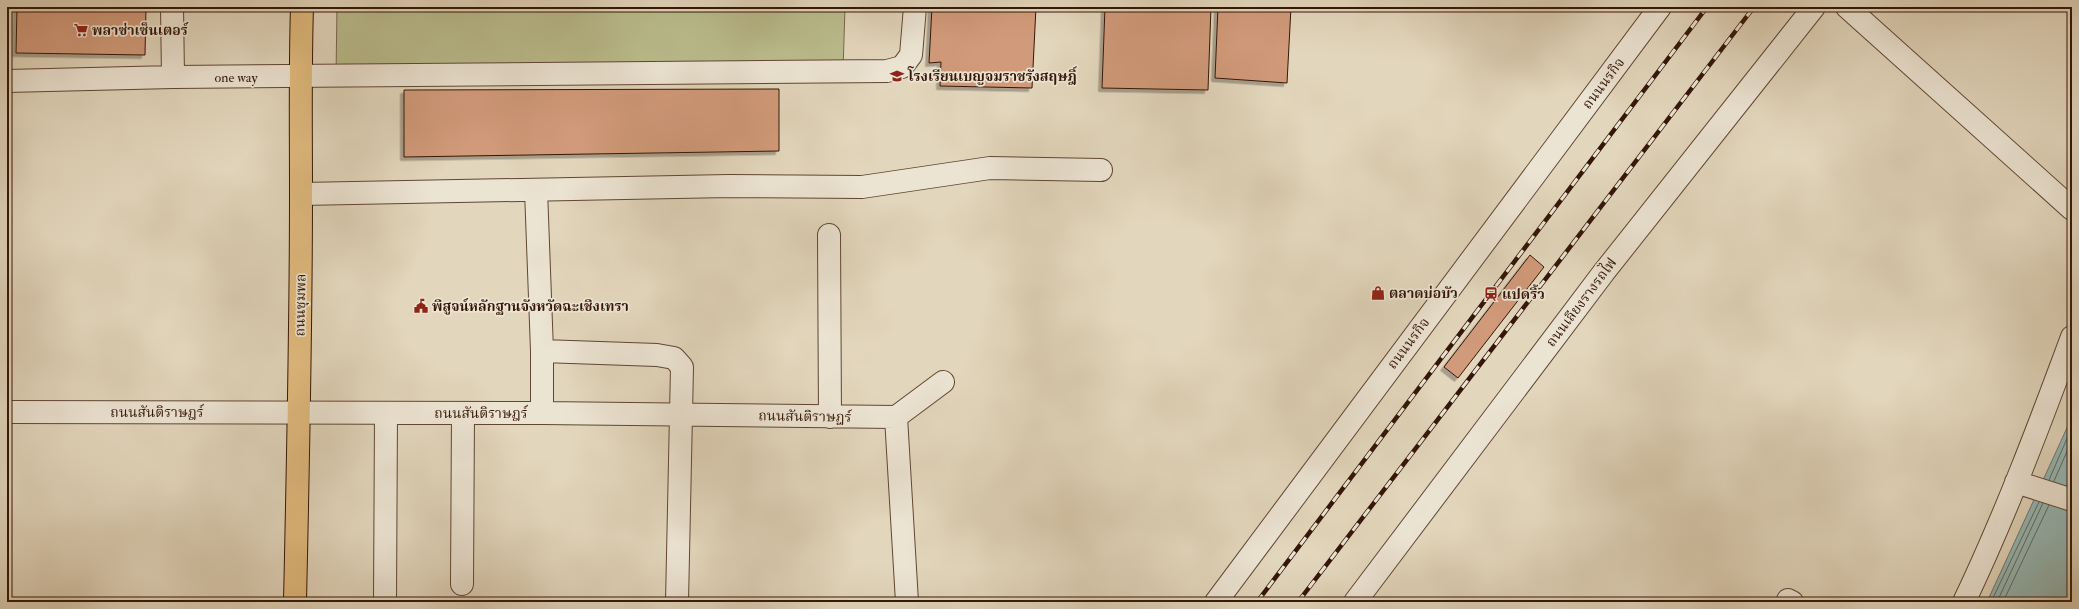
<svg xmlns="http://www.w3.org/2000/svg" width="2079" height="609" viewBox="0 0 2079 609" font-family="'IM FELL Double Pica','Noto Serif Thai',serif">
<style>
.green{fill:#babc8c;stroke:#77694a}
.water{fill:#95b8b6;stroke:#6e7770}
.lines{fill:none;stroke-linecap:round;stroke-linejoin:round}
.shore{stroke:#64675e;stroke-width:1}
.building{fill:#d19a7a;stroke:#341607;filter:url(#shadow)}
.minor-casing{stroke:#604634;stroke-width:24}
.major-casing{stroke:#341607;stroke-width:24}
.minor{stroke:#ece4d3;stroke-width:22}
.major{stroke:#e1bb7e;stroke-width:22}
.rail-casing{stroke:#341607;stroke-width:4.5}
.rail{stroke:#ece4d3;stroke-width:3;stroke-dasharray:9;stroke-linecap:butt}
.labels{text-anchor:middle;stroke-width:3.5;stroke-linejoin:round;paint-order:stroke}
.poi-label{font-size:14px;font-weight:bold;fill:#341607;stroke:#ece4d3;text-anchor:start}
.street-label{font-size:14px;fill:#341607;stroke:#ece4d3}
</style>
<defs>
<filter id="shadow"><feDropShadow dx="-3.5" dy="3.5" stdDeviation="0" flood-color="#0004"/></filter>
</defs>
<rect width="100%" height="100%" fill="#e2d6bc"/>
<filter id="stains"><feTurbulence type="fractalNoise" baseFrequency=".005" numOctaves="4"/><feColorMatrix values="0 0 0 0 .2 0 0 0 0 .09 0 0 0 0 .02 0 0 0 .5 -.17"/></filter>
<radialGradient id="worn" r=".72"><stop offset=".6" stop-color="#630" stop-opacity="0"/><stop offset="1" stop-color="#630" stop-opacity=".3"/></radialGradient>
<path class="green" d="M337,7H845L843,71L336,77Z"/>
<path class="water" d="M2072,417V602H1987Z"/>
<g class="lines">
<path class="shore" d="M2049,480L2072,427
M2054,481L2072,440
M1991,602L2039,502
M1997,602L2043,503
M2003,602L2049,505"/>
</g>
<path class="building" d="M17,7H146L145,55L16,53Z
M932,7H1036L1032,88L940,86L941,62L929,63Z
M1105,7H1211L1208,90L1102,88Z
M1218,7H1291L1287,83L1215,78Z
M779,89V151L404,157V90Z
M1530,255L1544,267L1458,378L1444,367Z"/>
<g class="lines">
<defs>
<path id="minor" d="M172,7L173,77
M1847,7L2072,209
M7,81L173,77L887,71L902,67L911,55L915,7
M536,190L542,351V413
M301,194L729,186L862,187L990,168L1101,170
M829,235L830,417
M542,351L657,355L674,358L682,367L677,602
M7,412L542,413L896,417L943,382
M896,417L907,602
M2016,482L2072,500
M462,584L463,413
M1788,600L1792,602
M385,602L386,413
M1216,602L1660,7
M1355,602L1604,272L1814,7
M1964,602C2005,516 2039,426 2072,337"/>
<path id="major" d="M295,602C298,466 301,330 301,194C301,132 300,70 302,7"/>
</defs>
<use href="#minor" class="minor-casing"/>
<use href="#major" class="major-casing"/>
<use href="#minor" class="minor"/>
<use href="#major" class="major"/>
<defs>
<path id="rail" d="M1257,602L1707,7
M1298,602L1754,7"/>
</defs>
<use href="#rail" class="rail-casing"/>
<use href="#rail" class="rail"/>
</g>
<defs>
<symbol id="supermarket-bare" viewBox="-9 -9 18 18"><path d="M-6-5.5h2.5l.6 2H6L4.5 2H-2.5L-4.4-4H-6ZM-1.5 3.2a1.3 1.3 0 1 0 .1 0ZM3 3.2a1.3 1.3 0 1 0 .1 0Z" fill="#8f2418" stroke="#ece4d3" stroke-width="2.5" paint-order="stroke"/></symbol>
<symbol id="school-bare" viewBox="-9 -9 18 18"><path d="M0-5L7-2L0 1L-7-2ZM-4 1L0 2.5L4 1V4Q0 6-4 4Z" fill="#8f2418" stroke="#ece4d3" stroke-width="2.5" paint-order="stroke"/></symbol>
<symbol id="shop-bare" viewBox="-9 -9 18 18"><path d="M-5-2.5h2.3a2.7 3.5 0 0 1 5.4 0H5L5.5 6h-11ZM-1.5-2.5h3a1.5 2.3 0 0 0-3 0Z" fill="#8f2418" stroke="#ece4d3" stroke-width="2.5" paint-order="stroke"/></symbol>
<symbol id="station-bare" viewBox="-9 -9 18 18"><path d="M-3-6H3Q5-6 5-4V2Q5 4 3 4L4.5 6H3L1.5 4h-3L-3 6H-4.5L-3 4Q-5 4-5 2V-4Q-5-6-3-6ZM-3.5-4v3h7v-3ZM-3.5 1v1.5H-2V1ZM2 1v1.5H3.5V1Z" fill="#8f2418" stroke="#ece4d3" stroke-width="2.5" paint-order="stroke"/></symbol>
<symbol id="civic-bare" viewBox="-9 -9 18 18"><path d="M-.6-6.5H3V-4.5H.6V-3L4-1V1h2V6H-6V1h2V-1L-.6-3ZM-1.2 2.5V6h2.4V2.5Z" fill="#8f2418" stroke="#ece4d3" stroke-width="2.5" paint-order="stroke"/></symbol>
</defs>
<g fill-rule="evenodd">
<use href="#supermarket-bare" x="71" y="20" width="20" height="20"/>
<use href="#school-bare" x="887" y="66" width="20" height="20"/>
<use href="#shop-bare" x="1368" y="283" width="20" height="20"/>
<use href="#station-bare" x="1481" y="284" width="20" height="20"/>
<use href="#civic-bare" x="411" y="296" width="20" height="20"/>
</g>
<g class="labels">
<g class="poi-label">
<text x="92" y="35">พลาซ่าเซ็นเตอร์</text>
<text x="908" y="81">โรงเรียนเบญจมราชรังสฤษฎิ์</text>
<text x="1389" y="298">ตลาดบ่อบัว</text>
<text x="1502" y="299">แปดริ้ว</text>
<text x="432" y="311">พิสูจน์หลักฐานจังหวัดฉะเชิงเทรา</text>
</g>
<g class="street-label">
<text x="236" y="82">one way</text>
<text transform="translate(1603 83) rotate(-53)" y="5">ถนนนรกิจ</text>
<text transform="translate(1581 302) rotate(-53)" y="5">ถนนเลียงรางรถไฟ</text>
<text transform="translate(300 305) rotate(-89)" y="5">ถนนชุมพล</text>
<text transform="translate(1408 343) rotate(-53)" y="5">ถนนนรกิจ</text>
<text x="157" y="417">ถนนสันติราษฎร์</text>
<text x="481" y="418">ถนนสันติราษฎร์</text>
<text transform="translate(805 416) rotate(1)" y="5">ถนนสันติราษฎร์</text>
</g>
</g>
<rect width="2079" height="609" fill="none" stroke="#e2d6bc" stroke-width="24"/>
<rect x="8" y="8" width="2063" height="593" fill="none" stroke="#341607" stroke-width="2"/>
<rect x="12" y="12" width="2055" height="585" fill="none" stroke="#341607"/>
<rect width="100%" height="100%" filter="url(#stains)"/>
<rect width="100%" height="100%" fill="url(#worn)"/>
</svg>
